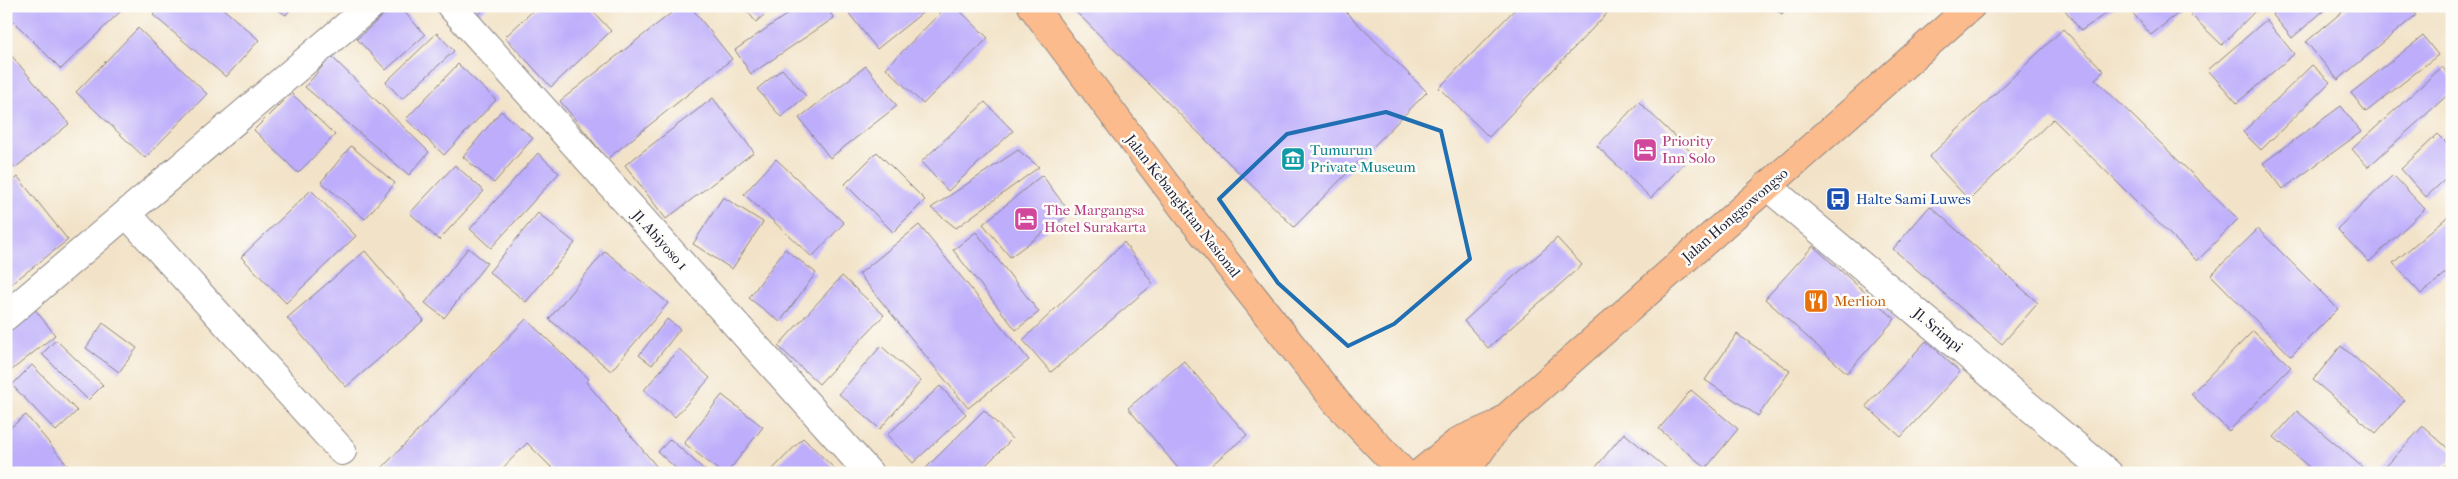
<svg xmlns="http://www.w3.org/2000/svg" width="2458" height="479" viewBox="0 0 2458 479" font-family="'IM FELL French Canon',serif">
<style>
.building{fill:#bdadfb}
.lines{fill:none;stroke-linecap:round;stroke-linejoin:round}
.minor-casing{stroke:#8a8282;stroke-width:30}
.major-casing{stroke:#8a8282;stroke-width:30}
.minor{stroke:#fff;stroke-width:28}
.major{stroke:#fbbb8c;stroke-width:28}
.marked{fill:none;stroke:#1f6fb2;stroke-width:4;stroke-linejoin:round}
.labels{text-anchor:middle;stroke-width:5;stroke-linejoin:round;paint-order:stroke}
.hotel-label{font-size:15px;fill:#b23c85;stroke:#fdfcf7;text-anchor:start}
.culture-label{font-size:15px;fill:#0d838f;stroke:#fdfcf7;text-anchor:start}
.transit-label{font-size:15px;fill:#164399;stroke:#fdfcf7;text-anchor:start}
.street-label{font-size:15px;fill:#22223b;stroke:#fdfcf7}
.food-label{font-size:15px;fill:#c56008;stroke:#fdfcf7;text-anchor:start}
</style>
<rect width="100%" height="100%" fill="#fdfcf7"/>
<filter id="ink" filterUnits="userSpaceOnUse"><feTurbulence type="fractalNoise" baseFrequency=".02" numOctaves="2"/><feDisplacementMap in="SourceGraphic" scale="10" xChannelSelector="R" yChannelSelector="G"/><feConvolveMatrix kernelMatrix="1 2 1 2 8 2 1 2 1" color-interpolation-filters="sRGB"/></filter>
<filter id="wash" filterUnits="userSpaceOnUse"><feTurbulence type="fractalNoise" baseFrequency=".0096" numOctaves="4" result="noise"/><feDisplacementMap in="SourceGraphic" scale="20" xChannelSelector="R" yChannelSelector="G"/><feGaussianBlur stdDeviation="1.12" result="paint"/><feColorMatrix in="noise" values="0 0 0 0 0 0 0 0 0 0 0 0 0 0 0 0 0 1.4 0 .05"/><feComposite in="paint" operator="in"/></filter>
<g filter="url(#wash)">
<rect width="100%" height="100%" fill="#f2e3c8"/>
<g id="blocks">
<path class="building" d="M6,6H126L61,69L6,14Z
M161,6H220L259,40L226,77L153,15Z
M272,6H292L286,15Z
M393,6H399L425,35L386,70L357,39Z
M471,6H488L478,15Z
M538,6H588L611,31L551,87L505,37Z
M680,6H690L732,59L607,159L560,101Z
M743,6H774L756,22Z
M799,6H825L834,18L751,74L735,50Z
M843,6H931L877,49Z
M947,6H955L988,38L923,104L886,68Z
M1070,6H1340L1427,92L1294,227Z
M1518,6H1614L1489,137L1439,88Z
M1770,6H1787L1782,14Z
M2062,6H2116L2081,31Z
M2138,6H2187L2151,35L2132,12Z
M2198,6H2253L2257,9L2222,45L2190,14Z
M2281,6H2329L2292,38L2272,14Z
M2349,6H2408L2416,15L2338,80L2306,42Z
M2266,20L2294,54L2237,103L2208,70Z
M138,28L207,94L145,158L76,92Z
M2063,29L2104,71L2095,79L2238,219L2197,261L2053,119L1969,200L1929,157Z
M437,33L454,51L402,99L386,82Z
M2423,36L2438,55L2366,112L2351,93Z
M6,49L69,124L15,168L6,157Z
M331,56L429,152L409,175L305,87Z
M458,64L496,100L444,155L406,119Z
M2312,65L2330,82L2261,150L2243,132Z
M866,66L897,106L830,158L799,118Z
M2442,67L2452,78V91L2368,167L2352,149Z
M782,69L806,96L781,117L757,89Z
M291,93L335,135L298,173L254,130Z
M713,98L754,152L666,219L625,165Z
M985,102L1013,131L948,191L921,162Z
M1639,102L1693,154L1651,198L1597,146Z
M2341,106L2361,132L2283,189L2263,163Z
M501,111L533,138L494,183L463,157Z
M2438,134L2452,148V173L2426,197L2401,169Z
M351,146L395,183L365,219L321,182Z
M1018,150L1039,167L956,228L931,208Z
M877,152L925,200L893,232L845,184Z
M538,153L559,173L491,248L470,229Z
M776,159L844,223L812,257L744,194Z
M455,165L484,191L439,240L410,213Z
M1042,175L1070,213L1010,257L983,224Z
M2393,175L2425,209L2369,262L2337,229Z
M18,177L68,240L6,288V187Z
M311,190L356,236L286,303L241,257Z
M723,197L763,222L732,269L693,244Z
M1930,206L2038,303L2002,344L1893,249Z
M538,213L575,243L526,302L489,272Z
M2452,213V268L2421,294L2393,263Z
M919,225L1029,360L968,408L859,274Z
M2258,229L2338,309L2291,356L2211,275Z
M976,232L1039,312L1016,330L953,250Z
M1557,238L1582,265L1488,348L1464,321Z
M1124,242L1153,284L1051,372L1023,340Z
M1813,246L1895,319L1847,373L1765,299Z
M468,248L487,263L444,318L425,303Z
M785,249L816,273L780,322L749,298Z
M365,251L424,320L346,387L287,318Z
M605,251L668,303L611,371L549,319Z
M842,276L884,315L819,384L778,346Z
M34,308L55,335L7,374L6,331Z
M526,319L589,379L586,382L662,473H557L527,443L498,473H380L379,471Z
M667,319L680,329L652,365L639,355Z
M103,323L137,348L119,372L86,348Z
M2253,331L2291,367L2229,431L2191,394Z
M1737,334L1790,371L1758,416L1705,380Z
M56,340L103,385L88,400L42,354Z
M1926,341L1960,372L1901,437L1866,406Z
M881,346L921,381L880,429L839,394Z
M2341,346L2405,400L2376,433L2313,380Z
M679,349L710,378L675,417L644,390Z
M1184,361L1247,435L1202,473H1182L1128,408Z
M32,365L77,411L56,431L12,385Z
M940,386L966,414L913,463L887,435Z
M1691,390L1738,429L1706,468L1659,429Z
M722,395L763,427L727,473H722L684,443Z
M984,410L1012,439L978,473H921Z
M2297,411L2369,473H2316L2274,437Z
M26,415L72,471L70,473H12L6,465V431Z
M2423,426L2452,452V458L2438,473H2380Z
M1624,433L1672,473H1591Z
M803,438L839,473H769Z
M670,439L708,473H681L658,452Z"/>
</g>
</g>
<g filter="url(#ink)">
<use href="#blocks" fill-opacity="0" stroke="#8a8282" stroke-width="1"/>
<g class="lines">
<defs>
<path id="minor" d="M451,6L869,473
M1767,186L2108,473
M127,214L342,451
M6,316L370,6"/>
<path id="major" d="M1032,6L1185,210L1337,403L1404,473
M1420,473L1459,441L1499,424
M1461,473L1475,458L1500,423L1971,6"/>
</defs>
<use href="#minor" class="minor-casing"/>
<use href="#major" class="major-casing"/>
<use href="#minor" class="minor"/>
<use href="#major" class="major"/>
</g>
</g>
<path class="marked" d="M1386,112L1441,131L1470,259L1394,324L1348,346L1278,283L1219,199L1287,134Z"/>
<defs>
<symbol id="hotel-square" viewBox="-11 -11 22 22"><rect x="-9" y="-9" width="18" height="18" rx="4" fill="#d1479c" stroke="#fdfcf7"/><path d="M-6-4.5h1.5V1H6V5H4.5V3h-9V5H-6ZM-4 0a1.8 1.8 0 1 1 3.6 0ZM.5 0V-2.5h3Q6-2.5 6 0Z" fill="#fff"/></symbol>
<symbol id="museum-square" viewBox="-11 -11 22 22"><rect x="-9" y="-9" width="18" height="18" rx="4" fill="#0f9aa8" stroke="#fdfcf7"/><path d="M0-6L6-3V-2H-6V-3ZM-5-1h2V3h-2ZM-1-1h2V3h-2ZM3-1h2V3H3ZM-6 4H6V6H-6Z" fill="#fff"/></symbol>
<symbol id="bus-square" viewBox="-11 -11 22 22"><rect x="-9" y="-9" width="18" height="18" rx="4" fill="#1a4fb4" stroke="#fdfcf7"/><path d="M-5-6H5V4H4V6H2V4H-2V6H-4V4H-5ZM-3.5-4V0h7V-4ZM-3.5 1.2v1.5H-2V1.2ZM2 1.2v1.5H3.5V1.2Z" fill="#fff"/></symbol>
<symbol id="restaurant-square" viewBox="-11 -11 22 22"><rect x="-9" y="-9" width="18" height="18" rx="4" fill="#e8710a" stroke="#fdfcf7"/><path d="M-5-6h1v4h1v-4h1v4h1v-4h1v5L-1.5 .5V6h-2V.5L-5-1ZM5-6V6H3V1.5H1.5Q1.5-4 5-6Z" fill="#fff"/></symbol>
</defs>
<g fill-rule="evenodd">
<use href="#hotel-square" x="1631" y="136" width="28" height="28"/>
<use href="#museum-square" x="1279" y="145" width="28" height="28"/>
<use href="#bus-square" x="1824" y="185" width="28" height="28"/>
<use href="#hotel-square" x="1012" y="205" width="28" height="28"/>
<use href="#restaurant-square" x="1802" y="287" width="28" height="28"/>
</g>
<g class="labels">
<g class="hotel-label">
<text x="1662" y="146">Priority<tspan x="1662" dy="17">Inn Solo</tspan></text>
<text x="1044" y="215">The Margangsa<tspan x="1044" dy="17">Hotel Surakarta</tspan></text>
</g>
<g class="culture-label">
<text x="1310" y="155">Tumurun<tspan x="1310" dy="17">Private Museum</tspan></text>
</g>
<g class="transit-label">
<text x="1856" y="204">Halte Sami Luwes</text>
</g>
<g class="street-label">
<text transform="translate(1183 206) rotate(52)" y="5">Jalan Kebangkitan Nasional</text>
<text transform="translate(1735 215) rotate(-41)" y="5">Jalan Honggowongso</text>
<text transform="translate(660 240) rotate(48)" y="5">Jl. Abiyoso 1</text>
<text transform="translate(1938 330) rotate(40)" y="5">Jl. Srimpi</text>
</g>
<g class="food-label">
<text x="1834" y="306">Merlion</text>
</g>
</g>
<rect width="2458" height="479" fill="none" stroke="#fdfcf7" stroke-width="25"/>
</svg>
